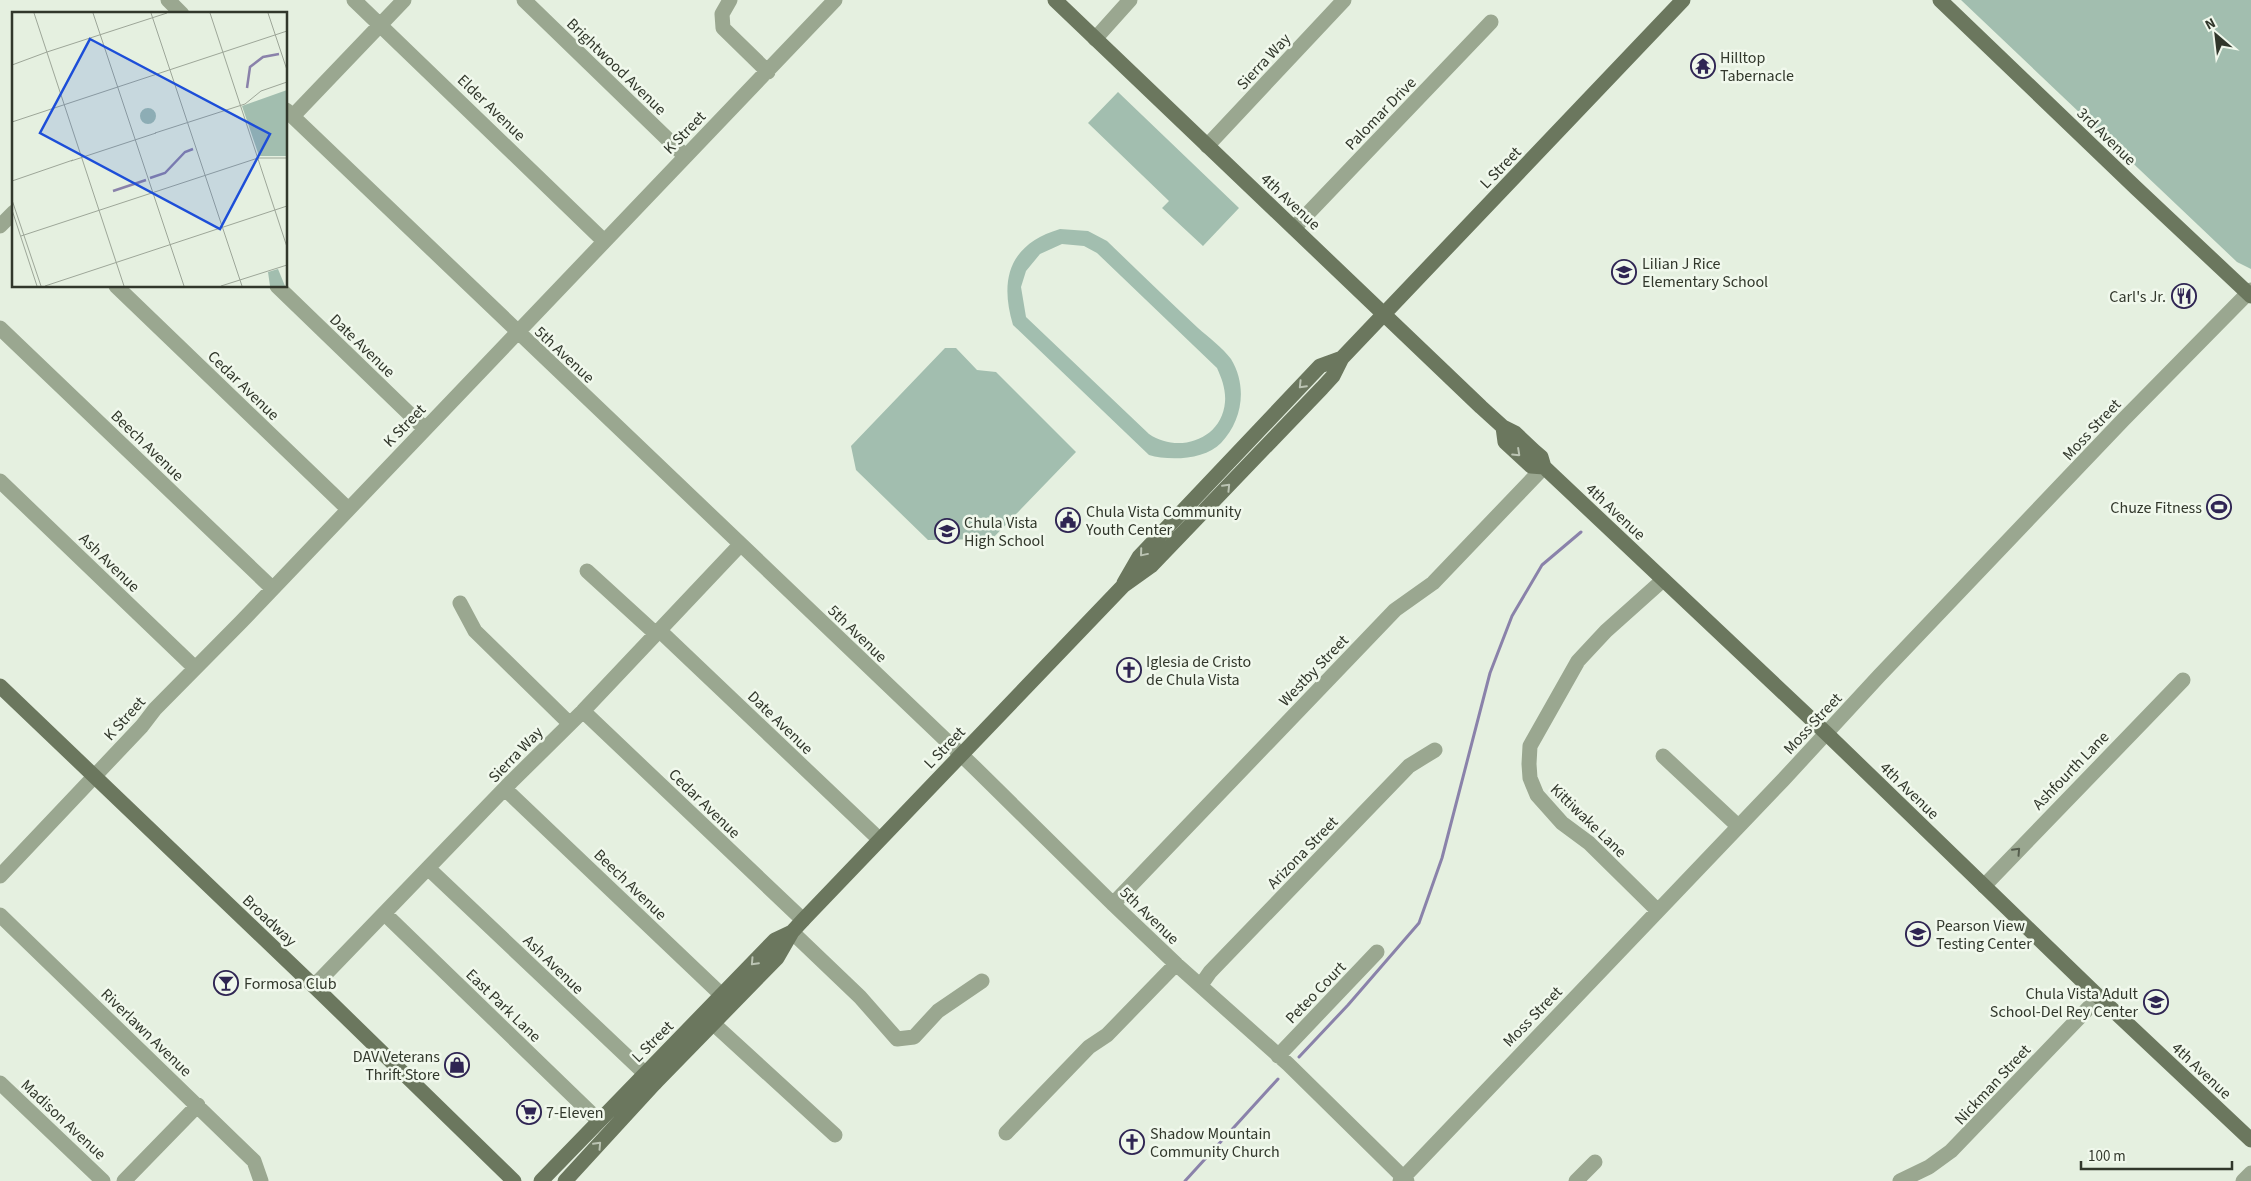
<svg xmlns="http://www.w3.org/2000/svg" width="2251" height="1181" viewBox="0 0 2251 1181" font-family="'Source Sans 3',sans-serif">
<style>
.green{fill:#a2beaf;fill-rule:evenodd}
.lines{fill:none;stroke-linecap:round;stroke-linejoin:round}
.stream{stroke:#8a82aa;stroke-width:3}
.minor{stroke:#9aa790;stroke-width:15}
.major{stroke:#6b775e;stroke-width:15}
.oneway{stroke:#bbc4b3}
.oneway2{stroke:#565e4e}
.labels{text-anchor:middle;stroke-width:5;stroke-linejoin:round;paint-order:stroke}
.poi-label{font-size:16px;fill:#31372b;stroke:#f0f8ec;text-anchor:start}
.street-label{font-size:16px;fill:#31372b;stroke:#f0f8ec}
.inset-river{fill:none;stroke:#8a82aa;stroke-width:2.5}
.inset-road{fill:none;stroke:#9da698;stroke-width:1}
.view{fill:#1d4ed8;fill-opacity:0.15;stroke:#1d4ed8;stroke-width:2.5}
.inset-edge{fill:none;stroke:#31372b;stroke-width:2.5}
</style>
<rect width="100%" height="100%" fill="#e5f0e0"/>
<path class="green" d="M1961,0H2251V269L2237,262Z
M1118,92L1239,208L1203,246L1162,208L1169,201L1088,123Z
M1060,229L1088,231L1107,241C1137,270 1167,299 1198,328C1208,337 1223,348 1231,359C1248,387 1242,421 1221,443C1205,460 1169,461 1149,455L1013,325C999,278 1010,244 1060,229ZM1062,244L1084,246L1097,253L1217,368C1222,379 1226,390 1225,402C1222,440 1178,454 1149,434L1026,317L1021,287L1026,271L1040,254Z
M945,348H956L977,370L996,372L1076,452L992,539L928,540L856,470L851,446Z"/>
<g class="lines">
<path class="stream" d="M1299,1057L1348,1005L1419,923L1442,858L1490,673L1512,616L1542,565L1581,532
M1185,1181L1278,1079"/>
<path class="minor" d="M168,0L182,14
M354,0L604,241
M524,0L685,156
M730,0L722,14L723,28L768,72
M1095,39L1130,0
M286,110L975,768L1113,904L1176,964L1288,1064L1407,1181
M293,116L404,0
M1207,146L1344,0
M0,226L14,212
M1294,228L1491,22
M116,286L348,509
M277,286L425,429
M0,328L272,588
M0,481L195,668
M587,571L656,634
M460,603L475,631L569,723
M659,630L879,839
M583,711L803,920
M1663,756L1738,826
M505,789L730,1003
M429,869L655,1083
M0,876L142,726L155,709L241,622L835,0
M1984,886L2183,680
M1113,904L1395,610L1433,583L1544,467
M1657,910L1589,843L1562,823L1537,795L1530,778L1529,764L1530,746L1578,661L1606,631L1663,580
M385,914L598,1120
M0,915L254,1161L261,1181
M792,932L860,997L897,1039L914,1037L938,1011L982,981
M1201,985L1210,972L1409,766L1435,750
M314,986L511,782L583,711L740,545
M705,1016L835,1135
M1278,1056L1377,952
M0,1083L103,1181
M1006,1133L1089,1047L1107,1035L1176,964
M124,1181L198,1105
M1400,1181L1783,780L1879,676L2123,420L2251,290
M1576,1181L1595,1162
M1900,1181L1929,1167L1951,1151L2099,997
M2243,1181L2251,1173"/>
<path class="major" d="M1055,0L1481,407L1503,427L1515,433L1534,451L1541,457L1544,467L1826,733L2099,997L2251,1140
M1940,0L2136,188L2251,296
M1503,427L1505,442L1531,466L1544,467
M1124,583L1139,557L1320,366L1342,358
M0,686L320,992L514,1181
M541,1181L775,940L792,932
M565,1181L655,1083L777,958L792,932L803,920L1123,586L1151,566L1322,388L1333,376L1342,358L1683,0"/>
</g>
<defs><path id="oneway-chevron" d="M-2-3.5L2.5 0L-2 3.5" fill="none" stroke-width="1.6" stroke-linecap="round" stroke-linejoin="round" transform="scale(1.25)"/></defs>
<g class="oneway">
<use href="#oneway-chevron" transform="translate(1302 385) rotate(134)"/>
<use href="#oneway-chevron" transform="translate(1517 453) rotate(43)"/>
<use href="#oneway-chevron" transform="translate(1227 487) rotate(-46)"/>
<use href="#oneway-chevron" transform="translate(1143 553) rotate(130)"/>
<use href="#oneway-chevron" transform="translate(754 962) rotate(133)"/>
<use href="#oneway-chevron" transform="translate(598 1145) rotate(-47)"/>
</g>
<use class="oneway2" href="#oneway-chevron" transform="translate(2017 851) rotate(-47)"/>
<defs>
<symbol id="temple-ring" viewBox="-11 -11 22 22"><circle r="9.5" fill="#f0f8ec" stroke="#2f2553" stroke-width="1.5"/><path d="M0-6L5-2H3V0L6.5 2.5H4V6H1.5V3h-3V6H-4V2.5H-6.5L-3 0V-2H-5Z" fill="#2f2553"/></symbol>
<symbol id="school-ring" viewBox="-11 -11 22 22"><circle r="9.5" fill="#f0f8ec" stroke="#2f2553" stroke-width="1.5"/><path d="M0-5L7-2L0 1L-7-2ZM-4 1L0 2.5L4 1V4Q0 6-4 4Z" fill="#2f2553"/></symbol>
<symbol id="restaurant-ring" viewBox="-11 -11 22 22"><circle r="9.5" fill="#f0f8ec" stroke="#2f2553" stroke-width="1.5"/><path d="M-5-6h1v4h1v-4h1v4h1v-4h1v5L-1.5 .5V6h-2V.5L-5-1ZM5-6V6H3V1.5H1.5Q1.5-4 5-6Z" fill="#2f2553"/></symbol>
<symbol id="stadium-ring" viewBox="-11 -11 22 22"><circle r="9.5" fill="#f0f8ec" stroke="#2f2553" stroke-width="1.5"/><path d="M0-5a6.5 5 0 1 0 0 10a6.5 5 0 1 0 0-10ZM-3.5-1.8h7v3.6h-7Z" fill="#2f2553"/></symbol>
<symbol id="civic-ring" viewBox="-11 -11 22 22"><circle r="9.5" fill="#f0f8ec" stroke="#2f2553" stroke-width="1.5"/><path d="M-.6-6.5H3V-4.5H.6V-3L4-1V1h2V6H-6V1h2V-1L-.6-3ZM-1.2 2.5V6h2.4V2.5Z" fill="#2f2553"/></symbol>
<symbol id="church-ring" viewBox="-11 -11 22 22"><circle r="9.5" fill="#f0f8ec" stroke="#2f2553" stroke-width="1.5"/><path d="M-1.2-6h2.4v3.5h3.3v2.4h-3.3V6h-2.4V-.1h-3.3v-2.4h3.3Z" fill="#2f2553"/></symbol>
<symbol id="bar-ring" viewBox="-11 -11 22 22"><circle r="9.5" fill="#f0f8ec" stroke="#2f2553" stroke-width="1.5"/><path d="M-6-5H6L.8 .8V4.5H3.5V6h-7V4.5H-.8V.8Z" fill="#2f2553"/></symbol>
<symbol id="shop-ring" viewBox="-11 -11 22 22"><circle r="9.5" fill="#f0f8ec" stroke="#2f2553" stroke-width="1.5"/><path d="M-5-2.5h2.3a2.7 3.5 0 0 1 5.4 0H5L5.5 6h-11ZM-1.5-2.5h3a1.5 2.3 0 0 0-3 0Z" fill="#2f2553"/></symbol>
<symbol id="supermarket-ring" viewBox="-11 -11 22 22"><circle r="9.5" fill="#f0f8ec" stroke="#2f2553" stroke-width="1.5"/><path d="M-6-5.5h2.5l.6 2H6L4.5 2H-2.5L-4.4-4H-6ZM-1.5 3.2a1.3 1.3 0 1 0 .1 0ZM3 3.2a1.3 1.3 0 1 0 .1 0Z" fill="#2f2553"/></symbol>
</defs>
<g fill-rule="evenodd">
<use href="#temple-ring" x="1689" y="52" width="28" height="28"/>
<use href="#school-ring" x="1610" y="258" width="28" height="28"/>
<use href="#restaurant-ring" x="2170" y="282" width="28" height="28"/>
<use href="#stadium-ring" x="2205" y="493" width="28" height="28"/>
<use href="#civic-ring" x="1054" y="506" width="28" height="28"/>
<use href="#school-ring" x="933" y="517" width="28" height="28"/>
<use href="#church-ring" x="1115" y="656" width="28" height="28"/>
<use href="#school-ring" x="1904" y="920" width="28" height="28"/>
<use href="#bar-ring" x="212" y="969" width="28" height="28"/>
<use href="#school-ring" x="2142" y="988" width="28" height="28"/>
<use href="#shop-ring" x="443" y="1051" width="28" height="28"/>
<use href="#supermarket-ring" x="515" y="1098" width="28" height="28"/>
<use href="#church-ring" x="1118" y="1128" width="28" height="28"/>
</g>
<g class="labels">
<g class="poi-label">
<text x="1720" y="63">Hilltop<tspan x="1720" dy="18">Tabernacle</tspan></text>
<text x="1642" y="269">Lilian J Rice<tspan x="1642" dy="18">Elementary School</tspan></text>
<text x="2166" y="302" text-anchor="end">Carl's Jr.</text>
<text x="2202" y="513" text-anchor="end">Chuze Fitness</text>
<text x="1086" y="517">Chula Vista Community<tspan x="1086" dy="18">Youth Center</tspan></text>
<text x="964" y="528">Chula Vista<tspan x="964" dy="18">High School</tspan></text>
<text x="1146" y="667">Iglesia de Cristo<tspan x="1146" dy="18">de Chula Vista</tspan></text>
<text x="1936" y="931">Pearson View<tspan x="1936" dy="18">Testing Center</tspan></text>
<text x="244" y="989">Formosa Club</text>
<text x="2138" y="999" text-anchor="end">Chula Vista Adult<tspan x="2138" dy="18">School-Del Rey Center</tspan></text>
<text x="440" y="1062" text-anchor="end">DAV Veterans<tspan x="440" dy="18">Thrift Store</tspan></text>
<text x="546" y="1118">7-Eleven</text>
<text x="1150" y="1139">Shadow Mountain<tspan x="1150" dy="18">Community Church</tspan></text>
</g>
<g class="street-label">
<text transform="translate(1263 61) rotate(-47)" y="6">Sierra Way</text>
<text transform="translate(617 66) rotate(44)" y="6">Brightwood Avenue</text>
<text transform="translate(492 107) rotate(44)" y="6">Elder Avenue</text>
<text transform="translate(1380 113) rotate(-46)" y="6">Palomar Drive</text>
<text transform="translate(684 132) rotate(-46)" y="6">K Street</text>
<text transform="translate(2107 136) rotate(44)" y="6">3rd Avenue</text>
<text transform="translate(1500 167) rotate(-46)" y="6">L Street</text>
<text transform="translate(1291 201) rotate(43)" y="6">4th Avenue</text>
<text transform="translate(363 345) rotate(44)" y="6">Date Avenue</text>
<text transform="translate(565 354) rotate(43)" y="6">5th Avenue</text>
<text transform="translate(244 385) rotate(44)" y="6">Cedar Avenue</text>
<text transform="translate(404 425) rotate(-46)" y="6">K Street</text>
<text transform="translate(2091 429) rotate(-47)" y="6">Moss Street</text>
<text transform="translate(148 445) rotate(44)" y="6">Beech Avenue</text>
<text transform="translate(1616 511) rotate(43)" y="6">4th Avenue</text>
<text transform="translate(110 562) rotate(44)" y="6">Ash Avenue</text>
<text transform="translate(858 633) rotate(44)" y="6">5th Avenue</text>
<text transform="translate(1313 670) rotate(-46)" y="6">Westby Street</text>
<text transform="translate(124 718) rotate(-48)" y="6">K Street</text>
<text transform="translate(781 722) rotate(44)" y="6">Date Avenue</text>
<text transform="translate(1812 723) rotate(-47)" y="6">Moss Street</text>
<text transform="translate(944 747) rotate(-46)" y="6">L Street</text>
<text transform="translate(515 754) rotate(-46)" y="6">Sierra Way</text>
<text transform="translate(2070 770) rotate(-46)" y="6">Ashfourth Lane</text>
<text transform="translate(1910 790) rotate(44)" y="6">4th Avenue</text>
<text transform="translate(705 803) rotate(44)" y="6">Cedar Avenue</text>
<text transform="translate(1589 820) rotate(44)" y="6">Kittiwake Lane</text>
<text transform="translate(1302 852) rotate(-46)" y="6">Arizona Street</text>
<text transform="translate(631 884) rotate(44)" y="6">Beech Avenue</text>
<text transform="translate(1150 915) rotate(44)" y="6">5th Avenue</text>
<text transform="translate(270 920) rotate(43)" y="6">Broadway</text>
<text transform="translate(554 964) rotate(44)" y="6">Ash Avenue</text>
<text transform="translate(1315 992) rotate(-46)" y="6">Peteo Court</text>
<text transform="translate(504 1005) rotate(44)" y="6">East Park Lane</text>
<text transform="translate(1532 1016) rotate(-46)" y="6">Moss Street</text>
<text transform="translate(147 1032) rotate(44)" y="6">Riverlawn Avenue</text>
<text transform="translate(652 1041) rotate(-45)" y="6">L Street</text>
<text transform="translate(2202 1070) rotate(43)" y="6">4th Avenue</text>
<text transform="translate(1992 1084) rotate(-47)" y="6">Nickman Street</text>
<text transform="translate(64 1119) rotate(43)" y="6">Madison Avenue</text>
</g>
</g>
<g transform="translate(12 12)">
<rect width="275" height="275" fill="#e5f0e0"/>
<path d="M275,78V144H247L230,94ZM128 104a8 8 0 1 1 16 0a8 8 0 1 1-16 0ZM266,257L273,274H258L256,260Z" fill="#a2beaf"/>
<path class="inset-river" d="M235,76L238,55L251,45L267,42M138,166L153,161L173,140L181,137M101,179L134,168"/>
<path class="inset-road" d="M22,1L112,274M81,1L172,274M139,1L230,274M198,1L275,235M256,1L275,58M35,40L155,1M0,53L35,40M0,110L275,19M143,121L233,92L249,79L275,70M59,149L144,121M0,169L61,148M0,188L29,274M0,198L25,274M9,224L246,146H275M33,274L275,194M209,274L275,253"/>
<path class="view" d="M78,27L258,122L208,217L28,121Z"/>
<rect width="275" height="275" class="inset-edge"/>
</g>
<g transform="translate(2216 35) rotate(332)" stroke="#f0f8ec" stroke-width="4" paint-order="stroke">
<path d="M0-4L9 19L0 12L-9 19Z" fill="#31372b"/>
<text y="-8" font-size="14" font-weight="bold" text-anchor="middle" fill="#31372b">N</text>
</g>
<path d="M2081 1161v8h151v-8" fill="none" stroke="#31372b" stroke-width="2.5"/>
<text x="2088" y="1161" font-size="15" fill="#31372b" stroke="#f0f8ec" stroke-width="4" paint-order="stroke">100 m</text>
</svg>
